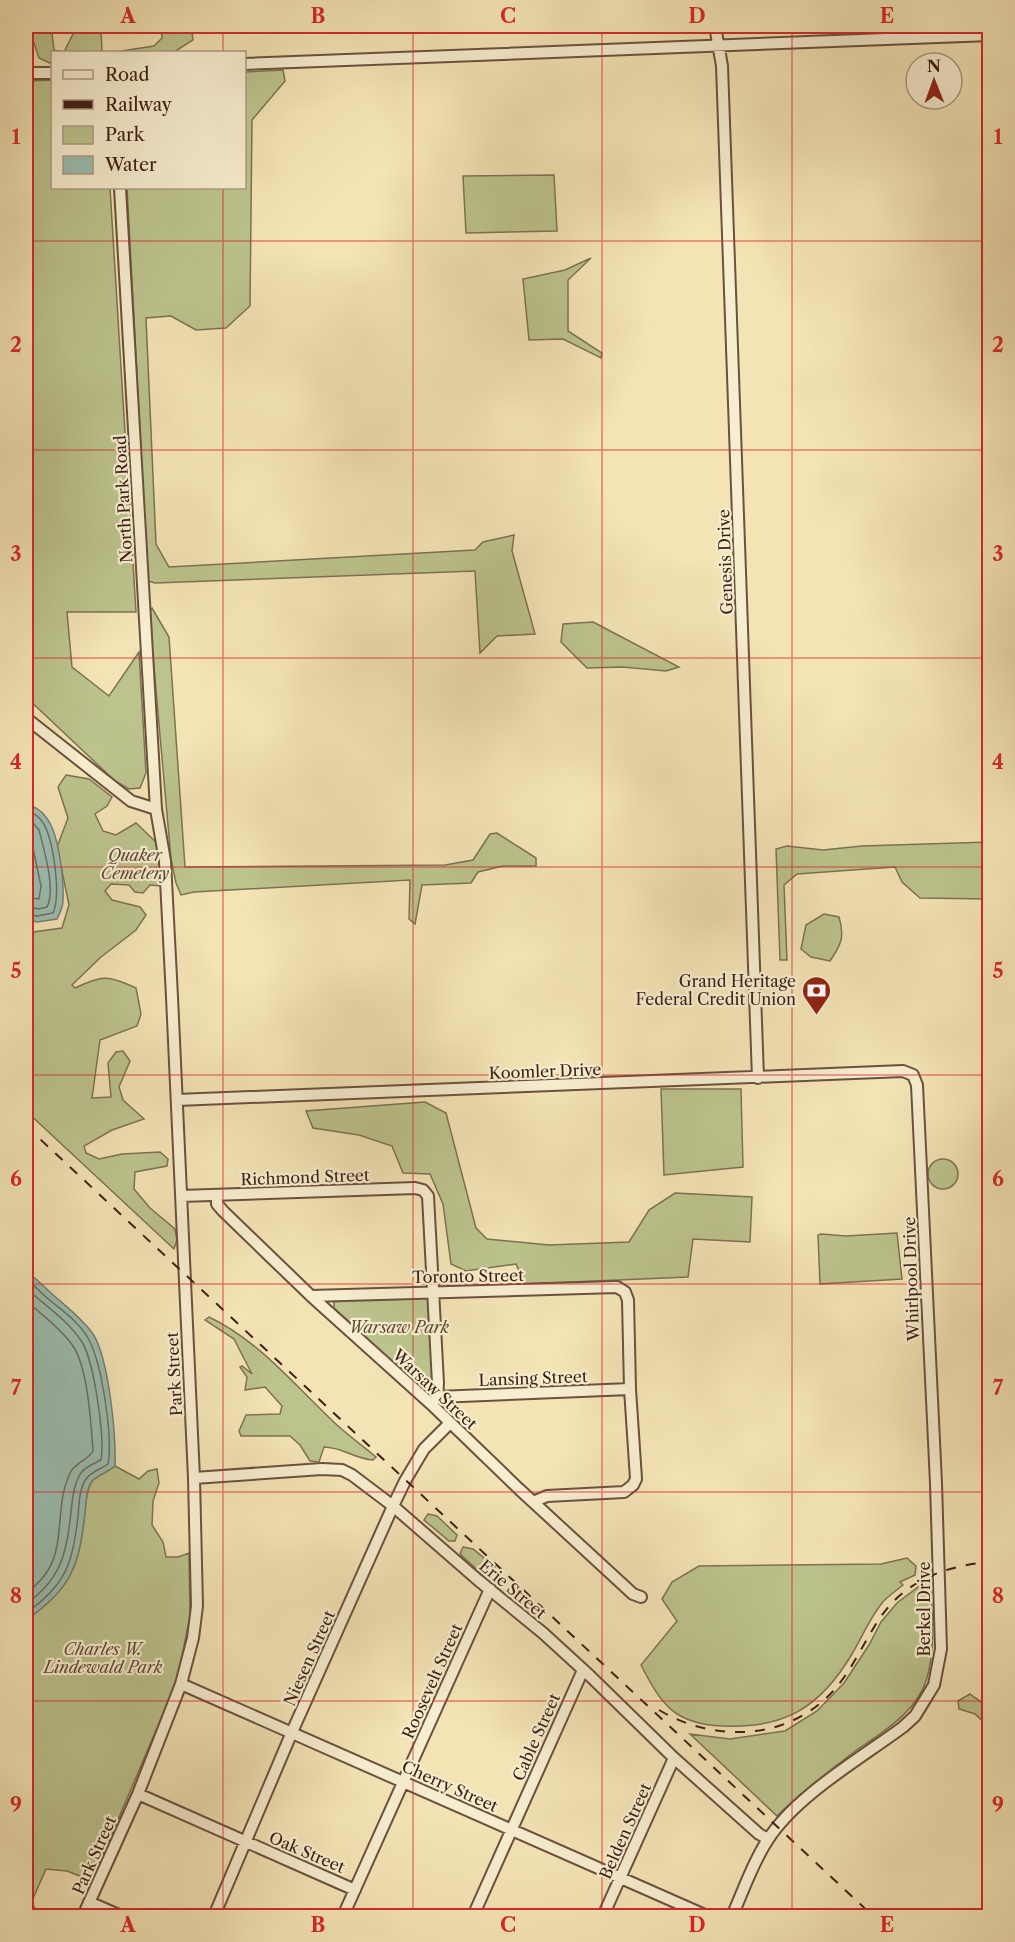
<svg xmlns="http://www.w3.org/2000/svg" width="1015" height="1942" viewBox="0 0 1015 1942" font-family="'Libre Caslon Text',serif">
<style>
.green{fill:#bcc38d;stroke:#7d7252;stroke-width:1.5}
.water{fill:#9bbeb1;stroke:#767f73;stroke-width:1.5}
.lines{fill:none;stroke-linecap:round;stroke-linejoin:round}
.shore{stroke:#6c6f64;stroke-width:1.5}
.minor-casing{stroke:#6b513e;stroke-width:14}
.minor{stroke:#f7edcf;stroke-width:10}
.rail{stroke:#3e2016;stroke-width:2;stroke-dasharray:10 10;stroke-linecap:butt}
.grid{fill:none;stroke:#d62828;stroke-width:1.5;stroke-opacity:0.55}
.labels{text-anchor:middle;stroke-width:4.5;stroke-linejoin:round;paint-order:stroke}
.street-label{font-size:16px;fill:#3e2016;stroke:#f7edcf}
.park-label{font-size:16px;font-style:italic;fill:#5e4934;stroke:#f7edcf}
.poi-label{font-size:16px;fill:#3e2016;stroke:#f7edcf;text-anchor:end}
.neatline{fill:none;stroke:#d62828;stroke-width:2}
.grid-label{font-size:20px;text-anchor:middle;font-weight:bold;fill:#d62828}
</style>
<rect width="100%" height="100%" fill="#f3e3b5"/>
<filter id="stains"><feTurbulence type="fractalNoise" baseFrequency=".00333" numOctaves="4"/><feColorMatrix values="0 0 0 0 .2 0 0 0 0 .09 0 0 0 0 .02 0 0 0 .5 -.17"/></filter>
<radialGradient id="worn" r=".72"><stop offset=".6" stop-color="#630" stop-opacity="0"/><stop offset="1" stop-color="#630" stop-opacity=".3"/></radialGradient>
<path class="green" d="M33,26H51L54,50L62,52H52V64L39,58L33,40Z
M77,26H101L102,52H112H64Z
M161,26H191L193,40L174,52H115L154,46L162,38Z
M283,70L285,81L252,120L250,306L226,328L196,330L171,316L146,318L156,544L169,567L475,550L483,542L514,535L512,551L535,634L497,636L480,653L475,571L155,583L148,581L127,188H244L245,72Z
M52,80V188H110L136,612H67L72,667L109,696L139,652L146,773L140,788L129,789L115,781L26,697V81Z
M554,175L557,231L466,233L463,176Z
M591,258L568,280V331L602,353L601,358L563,339L529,340L523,279L565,270Z
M152,608L169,637L185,867L445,865L473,860L490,834L497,833L536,858V866H503L478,872L471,883L422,885L415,924L409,919L410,880L194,892L181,895L176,883L171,859L149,612Z
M593,622L679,667L666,671L623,667L587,668L561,642L563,624Z
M66,775L89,779L112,797L107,806L95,814L103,831L116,835L136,823L159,845L162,870L160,873L161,886L150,885L143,893L135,892L129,885L111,884L105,891L112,900L140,907L146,915L136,930L101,957L72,985L75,988C102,975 108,975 136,988L141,1014L137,1026L100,1040L92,1098L111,1097L108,1063L116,1052L123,1051L130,1061L119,1087L123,1100L144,1119L112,1130L84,1146L86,1153L99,1159L122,1154L160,1152L168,1159L167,1166L135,1172L134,1189L150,1208L175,1229L177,1240L174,1249L26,1111V933L62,928L69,905L57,847L68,818L58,787Z
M989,842V899L920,898L902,882L895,867L797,874L784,885L787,960H780L776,849L787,846L823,850L862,846Z
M824,914L839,917C845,937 841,945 830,961L811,957L801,949L806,925Z
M661,1089H741L743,1167L664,1175Z
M425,1102L446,1113L476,1228L487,1239L549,1245L629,1242L649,1210L675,1193L752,1197L750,1242L693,1239L688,1277L525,1284L516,1264L466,1271L451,1264L443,1204L430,1174L403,1173L392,1146L359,1135L313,1128L306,1111Z
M928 1174a15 15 0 1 1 30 0a15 15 0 1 1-30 0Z
M897,1233L902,1279L820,1284L818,1235L821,1234L846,1236Z
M424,1295L428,1299L433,1380L429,1388L423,1390L334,1308V1302L339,1299Z
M209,1317C261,1342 295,1386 337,1425C349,1436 363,1446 376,1457L373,1460C355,1459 342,1447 324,1447L319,1462L310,1461L300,1445L290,1436H241L239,1431L246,1415L280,1414L282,1406L265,1387L245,1390L247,1377L240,1367L242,1366L252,1374L234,1339L205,1320Z
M115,1466L139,1479L148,1471L157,1469L159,1483L153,1501L152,1525L163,1542L166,1557H178L189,1553L190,1616L177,1681L92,1881L67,1871L46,1869L31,1903L41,1916H26V1620C71,1589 79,1567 85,1512C86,1503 86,1489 92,1481C98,1475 108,1472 115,1466Z
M428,1514L437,1516L457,1535L455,1541H449L424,1520Z
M463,1547L473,1549L495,1567L489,1575H483L460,1554Z
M907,1558L916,1566L915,1575L900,1582L903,1585C896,1591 888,1596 882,1603C870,1618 862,1637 852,1654C820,1708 784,1729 722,1726C674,1724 661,1704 641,1665L677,1621L662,1599L672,1582L699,1566L881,1564Z
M930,1578C932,1612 936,1646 927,1678C917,1713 881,1733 854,1752C828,1772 800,1793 777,1816L690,1734L730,1739L785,1731L817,1711L844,1683L869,1645L881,1622L897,1603Z
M970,1694C987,1706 990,1705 989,1727L975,1714L959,1709L958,1701Z"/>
<path class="water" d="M26,804C33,806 40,809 45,816C59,831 64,880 63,901C63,907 60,913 57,919L37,922L26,919Z
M26,1271C35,1277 42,1285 50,1292C65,1306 81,1317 93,1334C109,1359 116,1435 115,1466C108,1472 98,1475 92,1481C86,1489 86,1503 85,1512C79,1567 71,1589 26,1620Z"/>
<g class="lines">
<path class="shore" d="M26,810C32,812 37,815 41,820C54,836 61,896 53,913L37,916L26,914
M26,818L34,824L39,830C44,850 56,889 47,907L38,909L26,906
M26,828L30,834L41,886L39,899L26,897
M26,1278C33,1284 39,1291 46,1297C61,1310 80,1322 89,1340C102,1364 113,1438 108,1464C101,1469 91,1472 86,1479C79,1489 79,1505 78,1516C73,1563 66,1585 26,1613
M26,1288C44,1305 68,1320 82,1342C94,1362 105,1437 101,1460C93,1464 83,1468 79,1476C73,1487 72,1501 71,1512C67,1553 61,1579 26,1604
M26,1300C41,1315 60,1327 73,1346C88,1368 91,1424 93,1451C88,1460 75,1463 70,1473C50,1516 74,1560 26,1593"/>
<defs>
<path id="minor" d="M715,26L722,66L758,1078
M244,64L990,35
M26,73H52
M26,718L131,801L156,809
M177,1100L903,1071L913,1075L917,1085L936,1483L941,1649L934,1685L915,1716L903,1727C860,1759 795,1796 767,1841C752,1864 743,1892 732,1916
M217,1195V1204L223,1211L311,1296L431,1404L519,1489L633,1594L641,1597
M181,1196L415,1188L423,1190L428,1196L438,1383L437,1397L431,1404
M311,1296L617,1287L625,1292L628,1300L630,1389L636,1479L633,1485L624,1492L547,1496L533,1502
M437,1397L630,1389
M194,1478L322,1469L342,1470L352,1475L393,1506L478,1580L543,1633L590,1676L674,1758L759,1834L768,1839
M181,1684L707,1916
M138,1794L355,1890
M89,1902L121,1916
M83,1916L138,1794L181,1684L193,1638L197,1606L194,1478L172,997L165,861L156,809L120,188
M214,1916L292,1732L393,1506L405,1481L424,1449L450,1423
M343,1916L490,1589
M473,1916L583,1670
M603,1916L674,1758"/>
</defs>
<use href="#minor" class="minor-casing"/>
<use href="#minor" class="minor"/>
<path class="rail" d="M26,1126L873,1916
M659,1710C718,1745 795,1740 839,1684C859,1659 870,1627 891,1604C917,1576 953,1565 990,1562"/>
</g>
<path class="grid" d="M223,26V52M413,26V1916M602,26V1916M792,26V1916M223,188V1916M26,241H990M26,450H990M26,658H990M26,867H990M26,1075H990M26,1284H990M26,1492H990M26,1701H990"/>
<defs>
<symbol id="bank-pin" viewBox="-11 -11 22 30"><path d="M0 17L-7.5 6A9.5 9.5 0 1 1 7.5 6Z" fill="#8f2418" stroke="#f7edcf"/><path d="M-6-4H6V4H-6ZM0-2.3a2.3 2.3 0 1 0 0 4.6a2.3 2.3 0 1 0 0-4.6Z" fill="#fff"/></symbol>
</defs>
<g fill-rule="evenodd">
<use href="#bank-pin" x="800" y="974" width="33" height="45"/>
</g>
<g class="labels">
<g class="street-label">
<text transform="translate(123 499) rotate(-93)" y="6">North Park Road</text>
<text transform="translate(725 562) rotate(-92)" y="6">Genesis Drive</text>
<text transform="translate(545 1071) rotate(-2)" y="6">Koomler Drive</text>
<text transform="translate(305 1177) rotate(-2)" y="6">Richmond Street</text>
<text transform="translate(468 1276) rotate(-1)" y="6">Toronto Street</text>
<text transform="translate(911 1279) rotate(-92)" y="6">Whirlpool Drive</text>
<text transform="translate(174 1374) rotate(-93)" y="6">Park Street</text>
<text transform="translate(533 1378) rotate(-2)" y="6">Lansing Street</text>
<text transform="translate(435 1389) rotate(43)" y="6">Warsaw Street</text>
<text transform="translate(513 1589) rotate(40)" y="6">Erie Street</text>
<text transform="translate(924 1609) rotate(-90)" y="6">Berkel Drive</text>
<text transform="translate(309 1658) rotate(-66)" y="6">Niesen Street</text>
<text transform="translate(432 1681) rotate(-66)" y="6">Roosevelt Street</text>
<text transform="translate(536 1737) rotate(-66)" y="6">Cable Street</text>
<text transform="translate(450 1786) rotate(24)" y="6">Cherry Street</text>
<text transform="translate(625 1831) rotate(-66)" y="6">Belden Street</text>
<text transform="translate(307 1852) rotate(23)" y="6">Oak Street</text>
<text transform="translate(94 1855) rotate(-66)" y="6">Park Street</text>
</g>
<g class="park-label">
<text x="135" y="861">Quaker<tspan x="135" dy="18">Cemetery</tspan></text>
<text x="399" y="1333">Warsaw Park</text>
<text x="103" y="1655">Charles W.<tspan x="103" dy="18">Lindewald Park</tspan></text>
</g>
<g class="poi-label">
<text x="796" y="987">Grand Heritage<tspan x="796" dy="18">Federal Credit Union</tspan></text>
</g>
</g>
<rect width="1015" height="1942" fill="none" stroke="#f3e3b5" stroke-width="66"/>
<rect x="51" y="51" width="195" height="138" fill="#f7edcf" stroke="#ad9b85" stroke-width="1.5"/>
<rect x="63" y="70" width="30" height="9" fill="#f7edcf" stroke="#ad9b85" stroke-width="1.5"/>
<text x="105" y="81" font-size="18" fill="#3e2016">Road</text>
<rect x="63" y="100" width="30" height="9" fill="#3e2016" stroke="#ad9b85" stroke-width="1.5"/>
<text x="105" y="111" font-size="18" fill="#3e2016">Railway</text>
<rect x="63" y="126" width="30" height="18" fill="#bcc38d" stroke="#ad9b85" stroke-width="1.5"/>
<text x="105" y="141" font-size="18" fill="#3e2016">Park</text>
<rect x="63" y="156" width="30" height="18" fill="#9bbeb1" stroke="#ad9b85" stroke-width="1.5"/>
<text x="105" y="171" font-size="18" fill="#3e2016">Water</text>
<g transform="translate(934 81) rotate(359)"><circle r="28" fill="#f7edcf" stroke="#ad9b85" stroke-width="1.5"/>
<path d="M0-4.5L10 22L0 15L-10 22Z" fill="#8f2418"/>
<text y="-9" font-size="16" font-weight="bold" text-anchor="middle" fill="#3e2016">N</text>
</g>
<rect x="33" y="33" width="949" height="1876" class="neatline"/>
<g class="grid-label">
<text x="128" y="23">A</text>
<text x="318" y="23">B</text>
<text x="508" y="23">C</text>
<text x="697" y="23">D</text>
<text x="887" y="23">E</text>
<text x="16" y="144">1</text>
<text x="998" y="144">1</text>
<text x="16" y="352">2</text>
<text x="998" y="352">2</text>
<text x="16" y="561">3</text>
<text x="998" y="561">3</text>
<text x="16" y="769">4</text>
<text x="998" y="769">4</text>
<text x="16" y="978">5</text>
<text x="998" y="978">5</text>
<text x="16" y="1186">6</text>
<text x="998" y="1186">6</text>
<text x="16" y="1395">7</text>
<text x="998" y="1395">7</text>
<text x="16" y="1603">8</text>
<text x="998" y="1603">8</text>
<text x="16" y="1812">9</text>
<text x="998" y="1812">9</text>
<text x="128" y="1932">A</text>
<text x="318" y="1932">B</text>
<text x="508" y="1932">C</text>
<text x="697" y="1932">D</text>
<text x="887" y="1932">E</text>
</g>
<rect width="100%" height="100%" filter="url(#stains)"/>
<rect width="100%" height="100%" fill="url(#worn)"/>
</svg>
